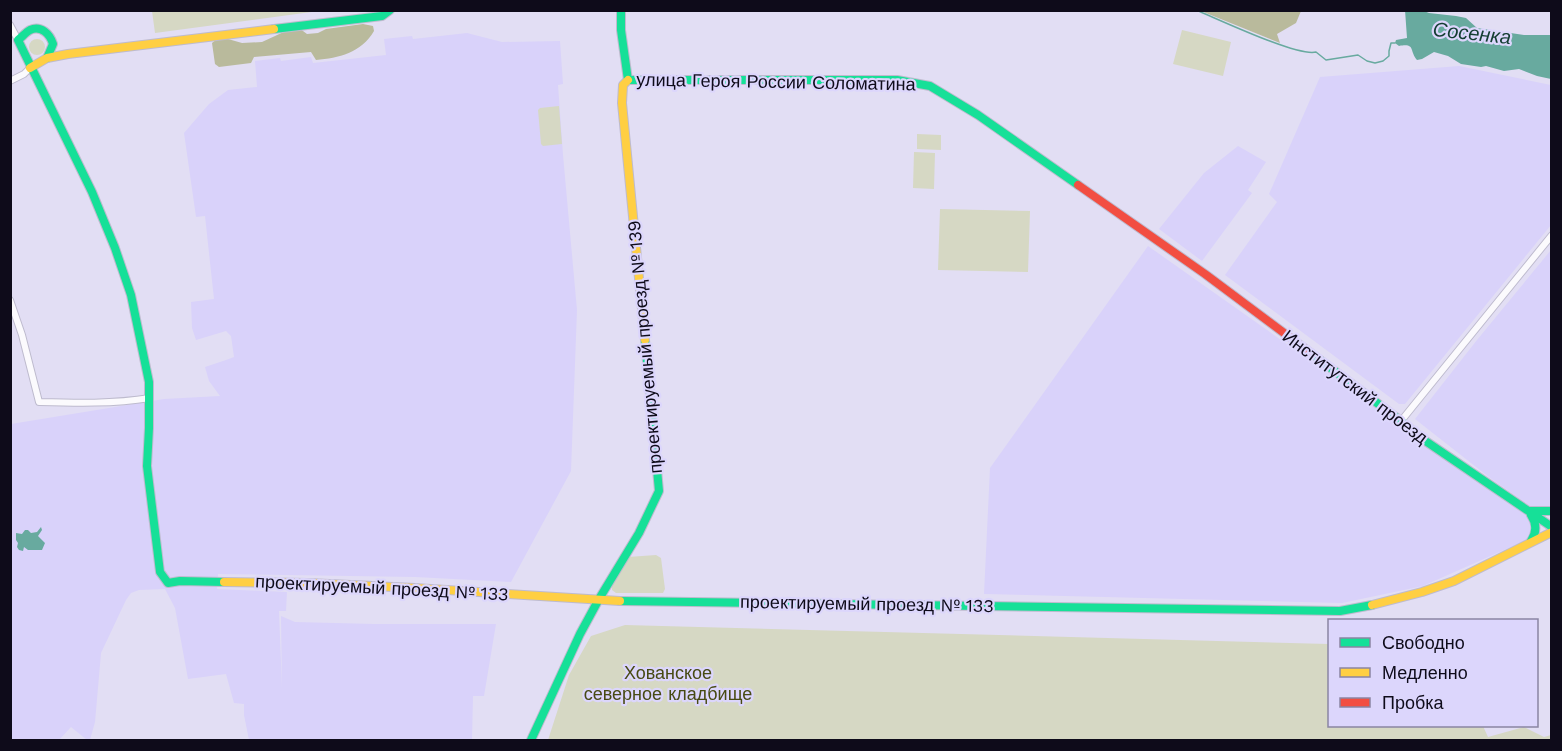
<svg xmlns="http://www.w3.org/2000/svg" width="1562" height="751" viewBox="0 0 1562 751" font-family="'Work Sans',sans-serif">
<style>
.built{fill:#d9d2fa}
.green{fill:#d6d8c4}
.forest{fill:#b9ba9c}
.water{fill:#68aa9f}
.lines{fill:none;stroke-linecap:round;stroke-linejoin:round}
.stream{stroke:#68aa9f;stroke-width:1.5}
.street-casing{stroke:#bebbce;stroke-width:8}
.fast-casing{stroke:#bebbce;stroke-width:10}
.slow-casing{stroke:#bebbce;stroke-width:10}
.jam-casing{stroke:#bebbce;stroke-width:10}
.street{stroke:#fbfafd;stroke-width:6}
.fast{stroke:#16e098;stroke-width:8}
.slow{stroke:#ffcf43;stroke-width:8}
.jam{stroke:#f24e42;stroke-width:8}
.labels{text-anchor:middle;stroke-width:4.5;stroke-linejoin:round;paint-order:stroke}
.street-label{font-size:18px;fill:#0e0b1a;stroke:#dcd6fc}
.park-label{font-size:18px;fill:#474a13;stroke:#dcd6fc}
.water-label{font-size:20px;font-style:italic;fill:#133d32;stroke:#dcd6fc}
</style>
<rect width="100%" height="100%" fill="#e2def4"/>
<path class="built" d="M467,33L502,42L560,41L563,84L558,85L563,155L577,310L571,471L511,582L415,577L218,574L217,589L287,592L286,611H279L282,689L281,616L295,622L374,624H496L484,696H473L472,740H249L244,715V704L234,703L226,674L188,679L175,608L165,589L139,590L131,593L126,600L101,653L95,722L90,740H87L71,727L59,740H11V424L164,399L220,396L209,381L205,367L226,360L234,357L231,336L226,331L196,340L192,328L191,302L214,299L205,216L196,217L184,133L209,104L228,90L257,87L255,61L280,58L281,61L311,57L313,63L386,55L384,39L412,36L413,39Z
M1459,66L1551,85V225L1405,404H1399L1225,275L1277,202L1269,194L1320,77Z
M1238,146L1266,162L1248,190L1252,193L1202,261L1159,229L1204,173Z
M1148,246L1526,513L1530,517L1534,527L1529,539L1423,586L1342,603L984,594L990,468Z
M1551,250V507L1549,506L1543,507V506H1530L1490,478L1415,419L1477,340Z"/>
<path class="green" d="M152,11V10L319,11L155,33Z
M1182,30L1231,42L1223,76L1173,64Z
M29 47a8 8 0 1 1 16 0a8 8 0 1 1-16 0Z
M559,106L562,144L543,146L541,144L538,110L540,108Z
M917,134L941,135V150L917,149Z
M914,152L935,153L934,189L913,188Z
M940,209L1030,211L1028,272L938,270Z
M656,555L661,558L665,589L663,593H616L612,590V586L628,557Z
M625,625L1329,644L1330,726H1483L1488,737L1524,727L1544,737L1551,735V740H548L569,675L591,636Z"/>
<path class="forest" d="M1201,11H1301L1296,23L1277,34L1280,43Z
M363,24L373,26L374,31C361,53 339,58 316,60L311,52L254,57L251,63L219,67L215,64L212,43L217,39H228L242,43L262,42L288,30L299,28L307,34L318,33L326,29Z"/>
<path class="water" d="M1405,10L1424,11L1429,13L1456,16L1466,18L1477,28L1524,35H1551V79L1537,76L1519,69L1504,71L1486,66L1481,67L1461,64L1448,56L1434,52L1422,59L1417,60C1409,51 1416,43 1399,46L1395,43L1396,40L1407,38Z
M41,527L42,530L38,536L45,543L42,550H28L24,547L23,551L19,550L17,547L18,543L16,540V533L22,534L25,530H28L31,533L37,532Z"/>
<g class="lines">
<path class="stream" d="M1196,10C1218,19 1298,57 1316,52L1326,60L1358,55L1367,61L1375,63L1383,61L1389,56V51L1391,43H1395"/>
<defs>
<path id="street" d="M10,25L18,40
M10,81L24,74L30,68
M10,300L22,335L39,402C76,403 113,404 150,398
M1401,421L1552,235"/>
<path id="fast" d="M621,10V30L628,80
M274,29L382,16L390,10
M47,58L53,44C50,34 41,25 30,30C26,32 22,37 18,40L92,192L115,248L131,295L149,382V428L147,466L160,572L168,583L180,581L224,582
M628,80H897L930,86L978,115L1078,185
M1312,354L1401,421L1424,440L1552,527
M1530,511H1552
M1531,515C1537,524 1537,532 1531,541
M620,601L1340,611L1372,605
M531,740L580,634L599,599L639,533L659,491L645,340"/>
<path id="slow" d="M30,68L47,58L68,54L274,29
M628,80L623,85L622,103L645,340
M224,582L308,583L415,588L620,601
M1372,605L1422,592L1454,581L1552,532"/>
<path id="jam" d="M1078,185L1205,274L1312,354"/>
</defs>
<use href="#street" class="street-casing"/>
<use href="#fast" class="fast-casing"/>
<use href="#slow" class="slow-casing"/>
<use href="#jam" class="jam-casing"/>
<use href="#street" class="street"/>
<use href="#fast" class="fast"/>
<use href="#slow" class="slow"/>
<use href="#jam" class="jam"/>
</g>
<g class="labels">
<g class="street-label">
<text transform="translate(776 82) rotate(1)" y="6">улица Героя России Соломатина</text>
<text transform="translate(645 347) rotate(-95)" y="6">проектируемый проезд № 139</text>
<text transform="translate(1355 387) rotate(37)" y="6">Институтский проезд</text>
<text transform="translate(382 588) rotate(3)" y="6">проектируемый проезд № 133</text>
<text transform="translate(867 604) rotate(1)" y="6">проектируемый проезд № 133</text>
</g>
<g class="park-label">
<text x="668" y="679">Хованское<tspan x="668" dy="21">северное кладбище</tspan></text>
</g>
<g class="water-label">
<text transform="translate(1472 33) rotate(6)" y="7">Сосенка</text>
</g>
</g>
<rect width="1562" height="751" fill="none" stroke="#0e0b1a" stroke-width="24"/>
<rect x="1328" y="619" width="210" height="108" fill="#dcd6fc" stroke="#8a85a2" stroke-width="1.5"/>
<rect x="1340" y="638" width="30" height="9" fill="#16e098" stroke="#8a85a2" stroke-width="1.5"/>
<text x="1382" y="649" font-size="18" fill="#0e0b1a">Свободно</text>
<rect x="1340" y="668" width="30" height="9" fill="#ffcf43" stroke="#8a85a2" stroke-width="1.5"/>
<text x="1382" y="679" font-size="18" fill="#0e0b1a">Медленно</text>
<rect x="1340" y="698" width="30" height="9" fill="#f24e42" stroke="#8a85a2" stroke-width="1.5"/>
<text x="1382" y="709" font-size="18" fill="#0e0b1a">Пробка</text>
</svg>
